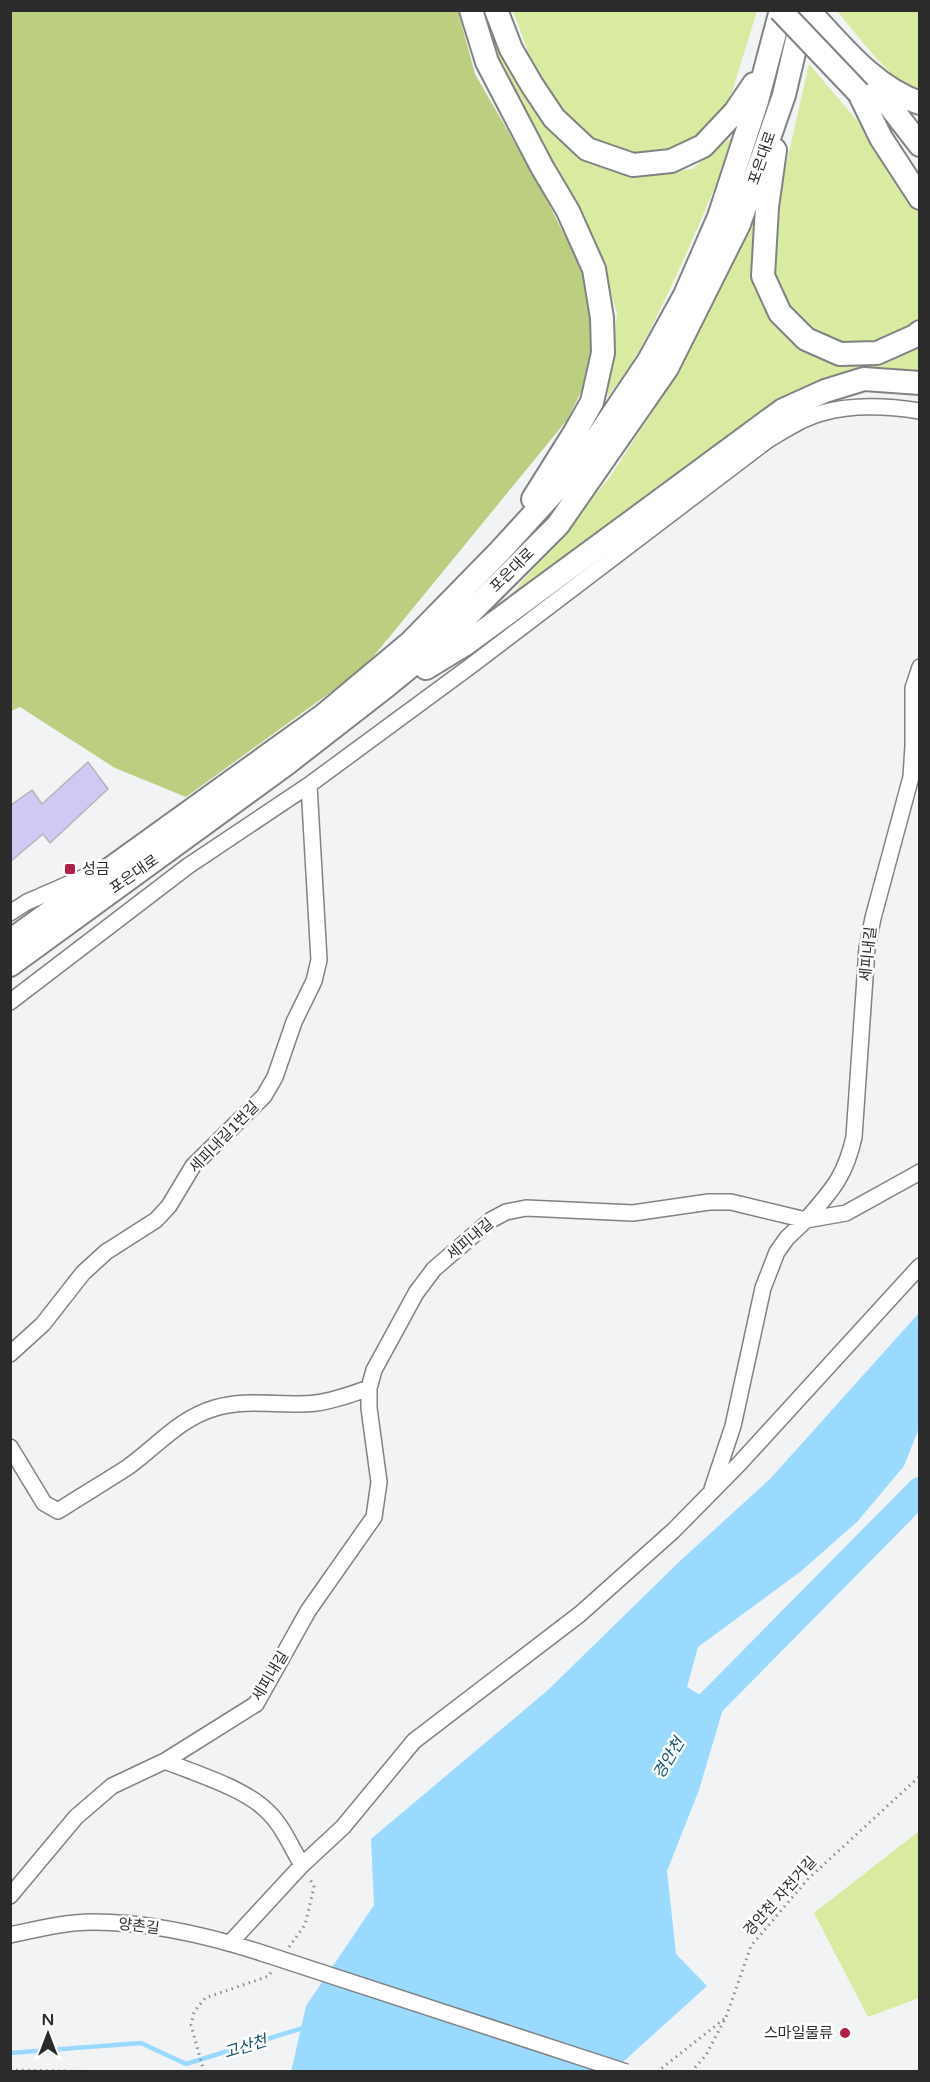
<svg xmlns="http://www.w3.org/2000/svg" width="930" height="2082" viewBox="0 0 930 2082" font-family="'Varela Round','Noto Sans KR',sans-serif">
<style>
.green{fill:#d9eba1}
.forest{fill:#bcce80}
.water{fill:#9adaff}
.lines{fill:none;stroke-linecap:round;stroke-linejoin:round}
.stream{stroke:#9adaff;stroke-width:4.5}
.river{stroke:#9adaff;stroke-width:28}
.building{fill:#d2c8f4;stroke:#b5b5b6;stroke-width:1.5}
.minor-casing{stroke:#818283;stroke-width:18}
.highway-casing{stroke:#818283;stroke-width:26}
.path{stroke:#8d8d8e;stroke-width:3;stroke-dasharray:1.5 4.5;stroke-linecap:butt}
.minor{stroke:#fff;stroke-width:15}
.highway{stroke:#fff;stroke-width:22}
.minor-bridge-casing{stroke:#818283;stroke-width:18;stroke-linecap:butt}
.highway-bridge-casing{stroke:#818283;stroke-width:26;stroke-linecap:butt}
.minor-bridge{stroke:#fff;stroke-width:15}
.highway-bridge{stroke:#fff;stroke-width:22}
.poi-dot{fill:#b21f46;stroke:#fff;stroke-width:2}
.labels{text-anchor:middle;stroke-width:5;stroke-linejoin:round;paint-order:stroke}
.street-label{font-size:15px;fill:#2b2b2b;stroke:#fff}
.poi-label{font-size:15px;fill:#2b2b2b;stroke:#fff;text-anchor:start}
.water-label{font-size:16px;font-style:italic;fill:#0f506f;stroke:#fff}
</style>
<rect width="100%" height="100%" fill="#f2f3f4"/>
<path class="green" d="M486,11L530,103L555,133L594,165L624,175L658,174L692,169L738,132C716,185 694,238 670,289C652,326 634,366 607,397L617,313L595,241L563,180L512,92L489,34Z
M513,11H757L732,92L720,120L694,139L654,153H624L593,139L566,118L529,55Z
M837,11H919V93C891,82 857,34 837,11Z
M809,64L859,123L919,211V322L884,343H836L812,332L786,307L770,275L771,231Z
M756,212L773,317L866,362L908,352L919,342V374L840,376L506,601L610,477L666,391L731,267L751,216Z
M919,1831V1998L868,2017L814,1913Z"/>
<path class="forest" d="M11,11H458L475,74L540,187L582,269L593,320L591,372L567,420L364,668L186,797L115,768L20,707L11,711Z"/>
<path class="water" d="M919,1313V1428L904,1466L857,1522L800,1572L698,1647L687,1687L723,1709L699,1790L667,1871L676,1954L707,1986L613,2071L291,2072L306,2006L374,1905L371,1839L548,1690L680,1561L770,1479Z"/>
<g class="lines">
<path class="stream" d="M10,2053L141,2043L186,2064L306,2027"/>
<path class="river" d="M685,1729L920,1491"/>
</g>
<path class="building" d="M88,762L108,789L50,843L43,834L10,862V806L32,790L42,804Z"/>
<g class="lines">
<defs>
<path id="minor" d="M10,913L27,902L89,875
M10,1002L188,866L309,785L472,665L768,440C785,430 803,418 822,413C853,404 888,406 920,411
M10,1354L43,1324L83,1273L106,1252L156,1220L169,1206L193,1166L264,1096L275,1077L294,1022L314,981L319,960L309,785
M10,1447L44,1503L58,1511C81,1496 105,1482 128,1467C157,1446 180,1418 215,1408C248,1398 283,1407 316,1403C334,1401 352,1394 369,1388
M712,1489L733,1426L763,1288L777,1252L787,1238L806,1220L846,1213L920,1172
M165,1761C194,1773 244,1788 266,1810C282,1824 291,1847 302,1865
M10,1896L76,1817L112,1786L165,1761L256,1704L308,1611L374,1517L379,1482L369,1408V1388L374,1370L416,1293L434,1269L491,1220L506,1212L526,1208L633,1213L709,1202H731L806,1220C832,1190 845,1177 854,1137L867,948L873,918L911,777L913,746V688L920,667
M10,1935C37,1929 65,1922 93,1922C151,1922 210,1936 265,1954
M230,1943L302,1865L343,1827L414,1741L580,1614L673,1531L739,1464L920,1266"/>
<path id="highway" d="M471,10L487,62L542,167L568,211L594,269L602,318L603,353L592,402L575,432L533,499
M496,10L511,49L532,85L554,118L587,149L633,165L671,161L703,146L735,112L754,84
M808,10C840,44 874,88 920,103
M875,87L920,145
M859,93L881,138L920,198
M775,150L767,207L763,276L780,313L806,339L840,354L877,353L915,336L920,332
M426,668L467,643L783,410L825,391L864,379L920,383
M10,941L324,715L410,643L500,551L563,482L599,435L648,362L685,295L719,217L757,101L781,10
M10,965L286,764L385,687L444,639L558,525L667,368L739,224L784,95L804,10"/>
</defs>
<use href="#minor" class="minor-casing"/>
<use href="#highway" class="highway-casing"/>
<path class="path" d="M289,1947L305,1925L314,1887L309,1877
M10,2070L116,2072
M204,2072L191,2025L194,2012L205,1998L269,1976L271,1972
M657,2072L724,2019
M691,2072L706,2055L726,2017L751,1946L808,1879L920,1776"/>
<use href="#minor" class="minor"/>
<use href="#highway" class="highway"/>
<defs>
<path id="minor-bridge" d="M265,1954L626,2072"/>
<path id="highway-bridge" d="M780,10L859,93"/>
</defs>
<use href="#minor-bridge" class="minor-bridge-casing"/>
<use href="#highway-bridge" class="highway-bridge-casing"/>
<use href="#minor-bridge" class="minor-bridge"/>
<use href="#highway-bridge" class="highway-bridge"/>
</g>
<g class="poi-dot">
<rect x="64" y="863" width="12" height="12" rx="3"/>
<circle cx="845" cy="2033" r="6"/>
</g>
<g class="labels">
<g class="street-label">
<text transform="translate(762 158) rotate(-71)" y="5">포은대로</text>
<text transform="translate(512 570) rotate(-45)" y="5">포은대로</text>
<text transform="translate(134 874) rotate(-35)" y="5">포은대로</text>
<text transform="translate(868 954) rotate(-84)" y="5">세피내길</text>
<text transform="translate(224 1137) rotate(-46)" y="5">세피내길1번길</text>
<text transform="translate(470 1239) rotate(-40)" y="5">세피내길</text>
<text transform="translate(270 1676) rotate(-59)" y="5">세피내길</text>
<text transform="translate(780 1896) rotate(-48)" y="5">경안천 자전거길</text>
<text transform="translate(139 1926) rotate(7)" y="5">양촌길</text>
</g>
<g class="poi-label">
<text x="82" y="874">성금</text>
<text x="833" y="2038" text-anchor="end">스마일물류</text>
</g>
<g class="water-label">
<text transform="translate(668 1758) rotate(-59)" y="6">경안천</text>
<text transform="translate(245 2046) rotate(-17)" y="6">고산천</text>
</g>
</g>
<rect width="930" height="2082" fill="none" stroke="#2b2b2b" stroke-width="24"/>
<g transform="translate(48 2034)" stroke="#ffffff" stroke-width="4.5" paint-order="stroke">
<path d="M0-4.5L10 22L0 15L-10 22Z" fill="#2b2b2b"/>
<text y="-9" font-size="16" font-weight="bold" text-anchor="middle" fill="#2b2b2b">N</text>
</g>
</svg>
